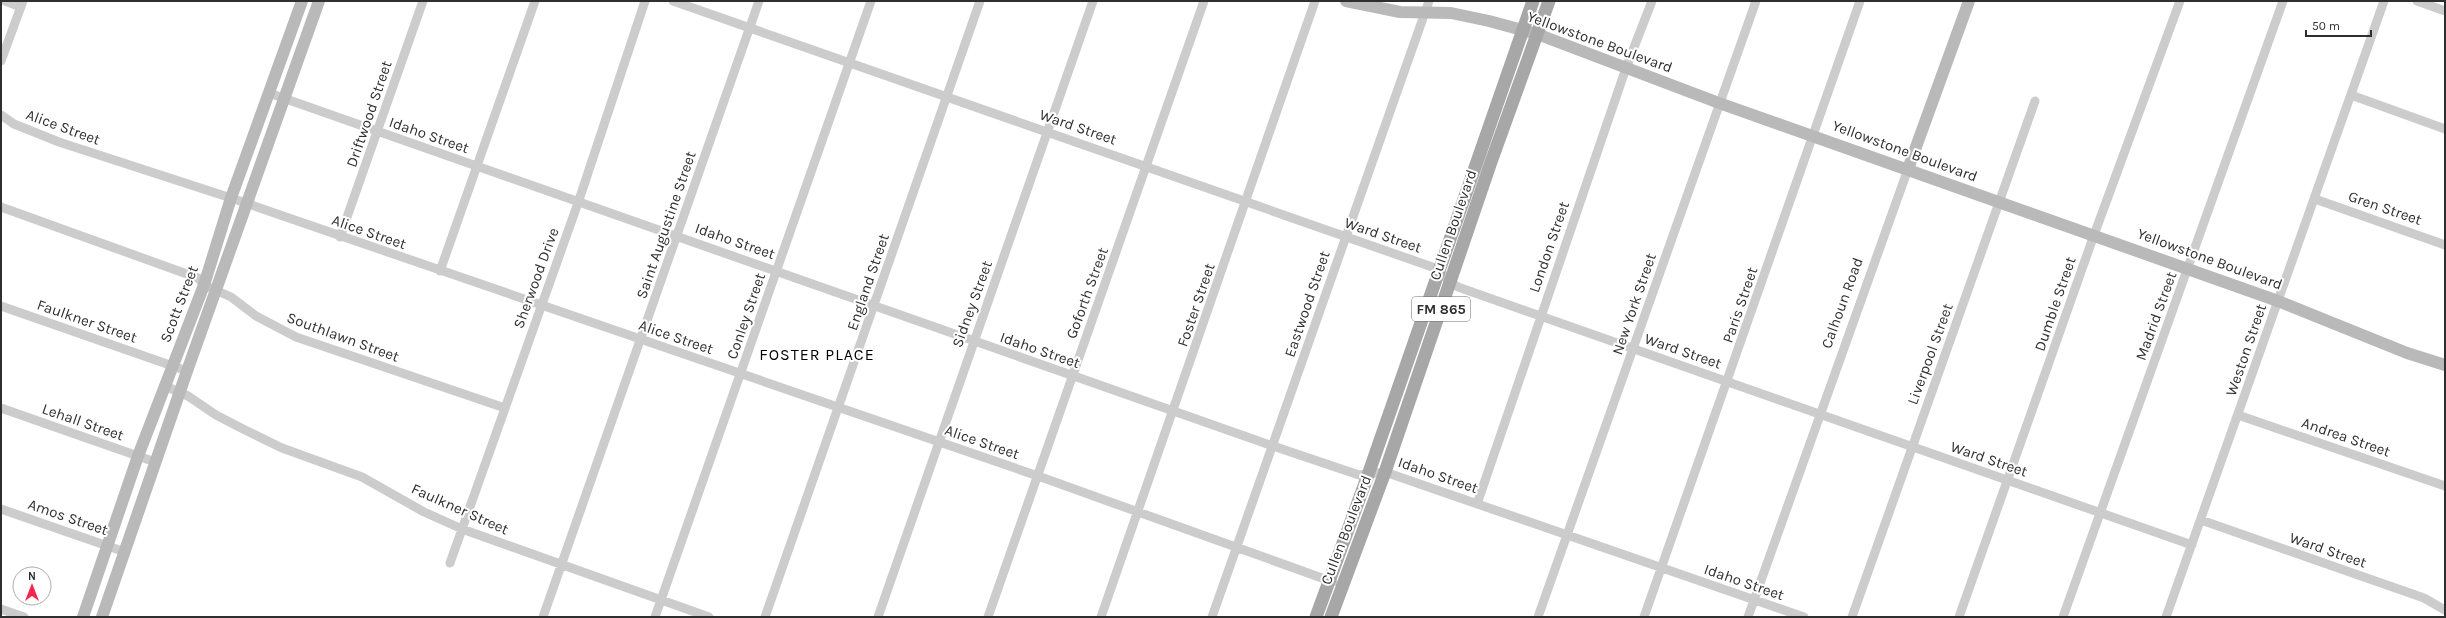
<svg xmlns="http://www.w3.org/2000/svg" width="2446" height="618" viewBox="0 0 2446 618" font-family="Karla,sans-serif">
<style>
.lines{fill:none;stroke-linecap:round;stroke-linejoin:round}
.street{stroke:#ccc;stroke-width:9}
.secondary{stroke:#b9b9b9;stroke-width:12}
.primary{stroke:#a7a7a7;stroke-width:13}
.labels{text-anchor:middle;stroke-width:4;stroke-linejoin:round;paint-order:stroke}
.shield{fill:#fff;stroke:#6d6d6d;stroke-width:1}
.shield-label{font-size:14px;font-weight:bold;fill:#2f2f2f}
.street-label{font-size:15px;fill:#2f2f2f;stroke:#fff}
.neighbourhood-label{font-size:16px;letter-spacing:1px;fill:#000;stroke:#fff}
</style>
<rect width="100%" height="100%" fill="#fff"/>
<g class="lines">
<path class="street" d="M5,1L21,7
M673,1L1438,269L1450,282L1458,287L2192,545
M2417,1L2445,11
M1,61L23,1
M269,93L1273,446L1359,475L1385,472L1804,617
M2351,95L2445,129
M1,115L14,124L59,142L231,198L1038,476L1333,582
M2315,199L2445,245
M1,207L198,278L204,285L231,297L256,316L296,337L505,408
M340,237L423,1
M440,271L535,1
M1,306L187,371
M165,386L188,396L216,415L245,430L282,448L362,477L424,512L462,529L709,617
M1,408L155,462
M2238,415L2445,486
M1477,504L1626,68L1652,1
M1,509L125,552
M2201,520L2424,598L2445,610
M450,563L578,203L645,1
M1,609L24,617
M543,617L759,1
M655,617L871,1
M765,617L980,1
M878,617L1093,1
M988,617L1204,1
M1101,617L1315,1
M1212,617L1429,1
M1538,617L1756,1
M1644,617L1860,1
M1748,617L1908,169
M1852,617L2035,101
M1959,617L2094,235L2180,1
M2063,617L2283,1
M2166,617L2384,1"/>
<path class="secondary" d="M1346,1L1400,12L1451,13L1489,21L1537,34L1719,103L2278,301L2407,353L2445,365
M1908,169L1969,1
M83,617L138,456L204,285L231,198L302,1
M102,617L187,371L319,1"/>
<path class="primary" d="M1316,617L1368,475L1533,1
M1331,617L1385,472L1491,162L1549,1"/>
</g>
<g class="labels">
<rect class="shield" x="1412" y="297" width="58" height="24" rx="3"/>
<g class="shield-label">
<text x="1441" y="314">FM 865</text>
</g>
<g class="street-label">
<text transform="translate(1600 42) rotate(20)" y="5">Yellowstone Boulevard</text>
<text transform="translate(369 114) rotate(-71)" y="5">Driftwood Street</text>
<text transform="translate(63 127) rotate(20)" y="5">Alice Street</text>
<text transform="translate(1078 127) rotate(19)" y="5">Ward Street</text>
<text transform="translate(429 135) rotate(19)" y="5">Idaho Street</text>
<text transform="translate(1905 151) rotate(20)" y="5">Yellowstone Boulevard</text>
<text transform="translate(2385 208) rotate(19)" y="5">Gren Street</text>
<text transform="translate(666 225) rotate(-71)" y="5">Saint Augustine Street</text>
<text transform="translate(1453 225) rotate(-71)" y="5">Cullen Boulevard</text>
<text transform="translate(369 232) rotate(19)" y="5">Alice Street</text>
<text transform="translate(1383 235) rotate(19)" y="5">Ward Street</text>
<text transform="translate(735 241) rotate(19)" y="5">Idaho Street</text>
<text transform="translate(1549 247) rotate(-71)" y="5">London Street</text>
<text transform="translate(2210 259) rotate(20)" y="5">Yellowstone Boulevard</text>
<text transform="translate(536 278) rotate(-70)" y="5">Sherwood Drive</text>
<text transform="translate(868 282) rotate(-71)" y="5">England Street</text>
<text transform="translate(1087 293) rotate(-70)" y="5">Goforth Street</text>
<text transform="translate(1842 303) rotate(-70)" y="5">Calhoun Road</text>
<text transform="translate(179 304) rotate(-69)" y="5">Scott Street</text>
<text transform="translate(972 304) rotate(-70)" y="5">Sidney Street</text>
<text transform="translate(1307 304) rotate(-71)" y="5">Eastwood Street</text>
<text transform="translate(1634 304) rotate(-71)" y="5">New York Street</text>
<text transform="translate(2055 304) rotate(-71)" y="5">Dumble Street</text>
<text transform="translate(1196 305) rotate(-71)" y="5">Foster Street</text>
<text transform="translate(1740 305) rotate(-71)" y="5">Paris Street</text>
<text transform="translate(746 316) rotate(-71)" y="5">Conley Street</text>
<text transform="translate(2156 316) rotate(-70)" y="5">Madrid Street</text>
<text transform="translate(87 321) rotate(19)" y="5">Faulkner Street</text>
<text transform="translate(343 337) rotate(20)" y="5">Southlawn Street</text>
<text transform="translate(676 337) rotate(19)" y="5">Alice Street</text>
<text transform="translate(1040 350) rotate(19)" y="5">Idaho Street</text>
<text transform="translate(2246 350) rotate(-71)" y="5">Weston Street</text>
<text transform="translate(1683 351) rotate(19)" y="5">Ward Street</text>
<text transform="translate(1930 354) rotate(-70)" y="5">Liverpool Street</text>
<text transform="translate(83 422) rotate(19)" y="5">Lehall Street</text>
<text transform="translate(2346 437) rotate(19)" y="5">Andrea Street</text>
<text transform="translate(982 442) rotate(19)" y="5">Alice Street</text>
<text transform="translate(1989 459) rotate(19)" y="5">Ward Street</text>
<text transform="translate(1438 475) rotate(19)" y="5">Idaho Street</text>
<text transform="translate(460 509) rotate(24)" y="5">Faulkner Street</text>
<text transform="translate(68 517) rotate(19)" y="5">Amos Street</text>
<text transform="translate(1346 530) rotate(-69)" y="5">Cullen Boulevard</text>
<text transform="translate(2328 550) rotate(19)" y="5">Ward Street</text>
<text transform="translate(1744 582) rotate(19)" y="5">Idaho Street</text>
</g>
<g class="neighbourhood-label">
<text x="817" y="360">FOSTER PLACE</text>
</g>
</g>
<rect width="2446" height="618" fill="none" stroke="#2f2f2f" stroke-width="4"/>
<g transform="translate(32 586)"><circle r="19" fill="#ffffff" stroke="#acacac"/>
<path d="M0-3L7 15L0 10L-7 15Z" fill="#f12751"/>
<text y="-6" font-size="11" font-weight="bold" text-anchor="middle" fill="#2f2f2f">N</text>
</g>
<path d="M2306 30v6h65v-6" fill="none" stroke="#2f2f2f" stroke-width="2"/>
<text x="2312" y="30" font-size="12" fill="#2f2f2f" stroke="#ffffff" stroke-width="3" paint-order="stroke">50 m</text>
</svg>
